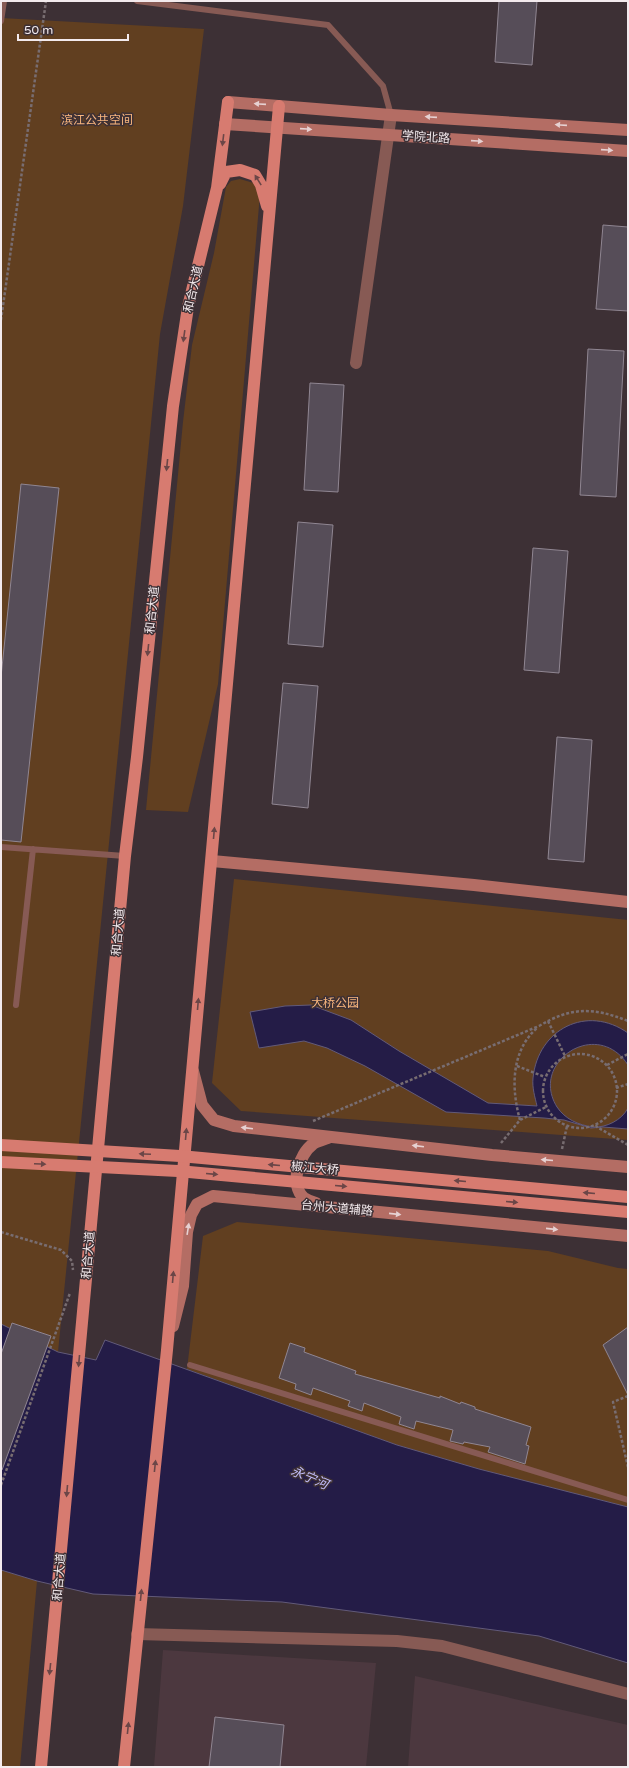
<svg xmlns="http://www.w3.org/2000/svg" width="629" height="1768" viewBox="0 0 629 1768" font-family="'Varela Round','Noto Sans SC',sans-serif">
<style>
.built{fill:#4c383f}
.green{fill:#613f20}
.water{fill:#241c47;stroke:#625a79}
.building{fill:#564d58;stroke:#908692}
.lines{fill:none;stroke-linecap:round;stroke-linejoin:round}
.path{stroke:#786d71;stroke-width:2.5;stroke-dasharray:3 2;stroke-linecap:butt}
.lane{stroke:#875a54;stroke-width:6}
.street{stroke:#875a54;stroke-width:12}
.secondary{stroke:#b46d64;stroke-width:12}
.primary{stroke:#d77b70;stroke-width:12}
.primary-bridge{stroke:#d77b70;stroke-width:12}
.oneway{fill:#e6d1d2}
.oneway2{fill:#6b4647}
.labels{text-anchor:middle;stroke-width:3;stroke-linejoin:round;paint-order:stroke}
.park-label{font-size:12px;fill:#f9b67d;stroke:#3d3035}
.street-label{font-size:12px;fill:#f3eaed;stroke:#3d3035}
.water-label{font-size:13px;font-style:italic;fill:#c2bdfa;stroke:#3d3035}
</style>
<rect width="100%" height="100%" fill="#3d3035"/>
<path class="built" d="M163,1650L376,1663L366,1767H154Z
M415,1676L628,1725V1767H408Z"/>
<path class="green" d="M1,18L204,29L183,206L160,334L58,1352L1,1324Z
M240,179L257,184L260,194L218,684L188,812L146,810L183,422L192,345L214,253L226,187L231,181Z
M234,879L628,920V1140L241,1111L212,1083Z
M237,1222L548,1251L618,1268L628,1269V1507L479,1469L397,1445L187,1369L203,1236Z
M1,1570L37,1581L20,1767H1Z"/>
<path class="water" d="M311,1005L351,1020L399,1051L488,1103L537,1106C535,1097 532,1088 533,1078C538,1029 587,1004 628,1033V1065C597,1017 529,1062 557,1107C565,1119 578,1125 593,1127C606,1128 622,1120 628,1108V1129L603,1127L591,1128L564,1120L544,1118L446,1112L365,1066L327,1048L304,1041L259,1048L250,1012L285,1006Z
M1,1324L58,1352L96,1360L105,1340L397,1445L479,1469L628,1507V1663L539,1636L282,1602L93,1594L37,1581L1,1570Z"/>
<path class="building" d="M499,1H537L532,65L495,62Z
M603,225L628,227V311L596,309Z
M588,349L624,351L616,497L580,495Z
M310,383L344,385L338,492L304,490Z
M21,484L59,488L21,842L1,840V677Z
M298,522L333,525L323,647L288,644Z
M533,548L568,551L559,673L524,670Z
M283,683L318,686L308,808L272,804Z
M557,737L592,740L584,862L548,859Z
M12,1323L51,1336L2,1470H1V1354Z
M628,1327V1395L603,1345Z
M290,1343L305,1348L304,1352L356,1371L355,1374L440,1398V1396L460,1404L461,1402L475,1407V1409L531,1427L526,1445L529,1446L525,1464L488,1452L490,1447L464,1442L463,1444L450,1441L453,1430L416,1421L414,1429L399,1424L401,1417L364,1403L362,1411L348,1406L350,1401L313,1388L311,1395L295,1389L296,1384L279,1378Z
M215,1717L284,1725L280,1767H209Z"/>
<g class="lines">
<path class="path" d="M1,320L46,1
M548,1021L565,1056
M543 1091a37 37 0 1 1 74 0a37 37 0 1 1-74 0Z
M607,1065L628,1054
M517,1066L545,1077
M616,1088L628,1084
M520,1120C511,1088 511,1051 537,1028
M313,1121L539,1026C571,1007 593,1007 628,1021
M596,1125L597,1127L628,1145
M501,1143L520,1120L546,1107
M562,1149L567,1126
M1,1232L61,1250L72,1261L73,1270
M628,1396L613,1402L628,1467
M1,1485L70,1293"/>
<path class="lane" d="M137,1L328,25L383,86L391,115
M1,21L4,1
M1,847L125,856
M16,1005L33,849
M190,1365L628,1500"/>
<path class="street" d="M356,363L391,115
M137,1634L397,1641L442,1646L628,1694"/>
<path class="secondary" d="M228,102L391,115L628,130
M225,124L628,151
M212,861L474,885L628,902
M193,1071L202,1105L214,1120L234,1126L492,1155L628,1167
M316,1203C312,1202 307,1200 304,1198C289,1185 299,1154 313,1144C317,1141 323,1140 328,1138
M173,1326L183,1286L187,1232L191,1215L197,1204L213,1196L628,1236"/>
<path class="primary" d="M220,184L226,172L240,170L255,175L261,185L267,206
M41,1767L125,856L137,757L173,406L188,307L217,188L228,102
M124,1767L167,1350L279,106"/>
<path class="primary-bridge" d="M1,1145L180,1156L628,1197
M1,1162L178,1171L628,1212"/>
</g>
<defs><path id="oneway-solid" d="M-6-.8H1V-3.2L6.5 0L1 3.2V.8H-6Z"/></defs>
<g class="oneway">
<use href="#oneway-solid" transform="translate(260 104) rotate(-176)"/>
<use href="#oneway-solid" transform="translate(431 117) rotate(-176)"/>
<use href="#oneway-solid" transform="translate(561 125) rotate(-176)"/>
<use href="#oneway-solid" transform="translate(306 129) rotate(4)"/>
<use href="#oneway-solid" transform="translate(477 141) rotate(4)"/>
<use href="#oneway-solid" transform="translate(607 150) rotate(4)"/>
<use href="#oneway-solid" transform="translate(247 1128) rotate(-173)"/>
<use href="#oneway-solid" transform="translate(418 1146) rotate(-173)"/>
<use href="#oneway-solid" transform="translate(547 1160) rotate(-175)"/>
<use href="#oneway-solid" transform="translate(395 1214) rotate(6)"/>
<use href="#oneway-solid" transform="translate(188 1229) rotate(-81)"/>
<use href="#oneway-solid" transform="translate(552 1229) rotate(6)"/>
</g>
<g class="oneway2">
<use href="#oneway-solid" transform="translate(223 140) rotate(97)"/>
<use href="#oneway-solid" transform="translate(258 180) rotate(-122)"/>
<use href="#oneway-solid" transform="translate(184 336) rotate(98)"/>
<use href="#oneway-solid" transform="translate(167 465) rotate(96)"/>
<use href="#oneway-solid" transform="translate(148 650) rotate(96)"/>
<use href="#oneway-solid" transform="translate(214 833) rotate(-85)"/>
<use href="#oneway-solid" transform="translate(198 1004) rotate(-85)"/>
<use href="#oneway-solid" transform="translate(186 1134) rotate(-85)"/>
<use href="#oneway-solid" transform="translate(145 1154) rotate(-177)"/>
<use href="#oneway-solid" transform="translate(40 1164) rotate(3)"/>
<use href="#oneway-solid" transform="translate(274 1165) rotate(-175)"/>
<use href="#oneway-solid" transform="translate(212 1174) rotate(5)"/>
<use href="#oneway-solid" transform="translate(460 1181) rotate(-175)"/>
<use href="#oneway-solid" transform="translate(341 1186) rotate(5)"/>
<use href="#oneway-solid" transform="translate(589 1193) rotate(-175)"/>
<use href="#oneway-solid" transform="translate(512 1202) rotate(5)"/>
<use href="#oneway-solid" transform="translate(173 1277) rotate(-85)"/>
<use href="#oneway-solid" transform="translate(79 1361) rotate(95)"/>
<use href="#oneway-solid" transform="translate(155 1466) rotate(-84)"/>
<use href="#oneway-solid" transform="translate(67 1491) rotate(95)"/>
<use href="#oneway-solid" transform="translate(141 1595) rotate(-84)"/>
<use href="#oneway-solid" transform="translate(50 1669) rotate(96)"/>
<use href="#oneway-solid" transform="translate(128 1728) rotate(-84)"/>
</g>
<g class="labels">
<g class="park-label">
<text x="97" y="124">滨江公共空间</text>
<text x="335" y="1007">大桥公园</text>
</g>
<g class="street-label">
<text transform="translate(426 137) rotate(4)" y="4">学院北路</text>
<text transform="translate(193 289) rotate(-77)" y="4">和合大道</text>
<text transform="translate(152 610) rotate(-84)" y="4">和合大道</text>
<text transform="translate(118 932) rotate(-85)" y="4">和合大道</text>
<text transform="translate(315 1168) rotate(5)" y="4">椒江大桥</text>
<text transform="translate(337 1208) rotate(5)" y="4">台州大道辅路</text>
<text transform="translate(88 1255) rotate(-85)" y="4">和合大道</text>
<text transform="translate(59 1577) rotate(-85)" y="4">和合大道</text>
</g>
<g class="water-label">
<text transform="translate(310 1477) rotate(23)" y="5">永宁河</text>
</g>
</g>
<rect width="629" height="1768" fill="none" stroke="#f3eaed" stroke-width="4"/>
<path d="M18 34v6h110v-6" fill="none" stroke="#f3eaed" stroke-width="2"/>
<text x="24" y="34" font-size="12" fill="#f3eaed" stroke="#3d3035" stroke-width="3" paint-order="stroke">50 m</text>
</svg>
